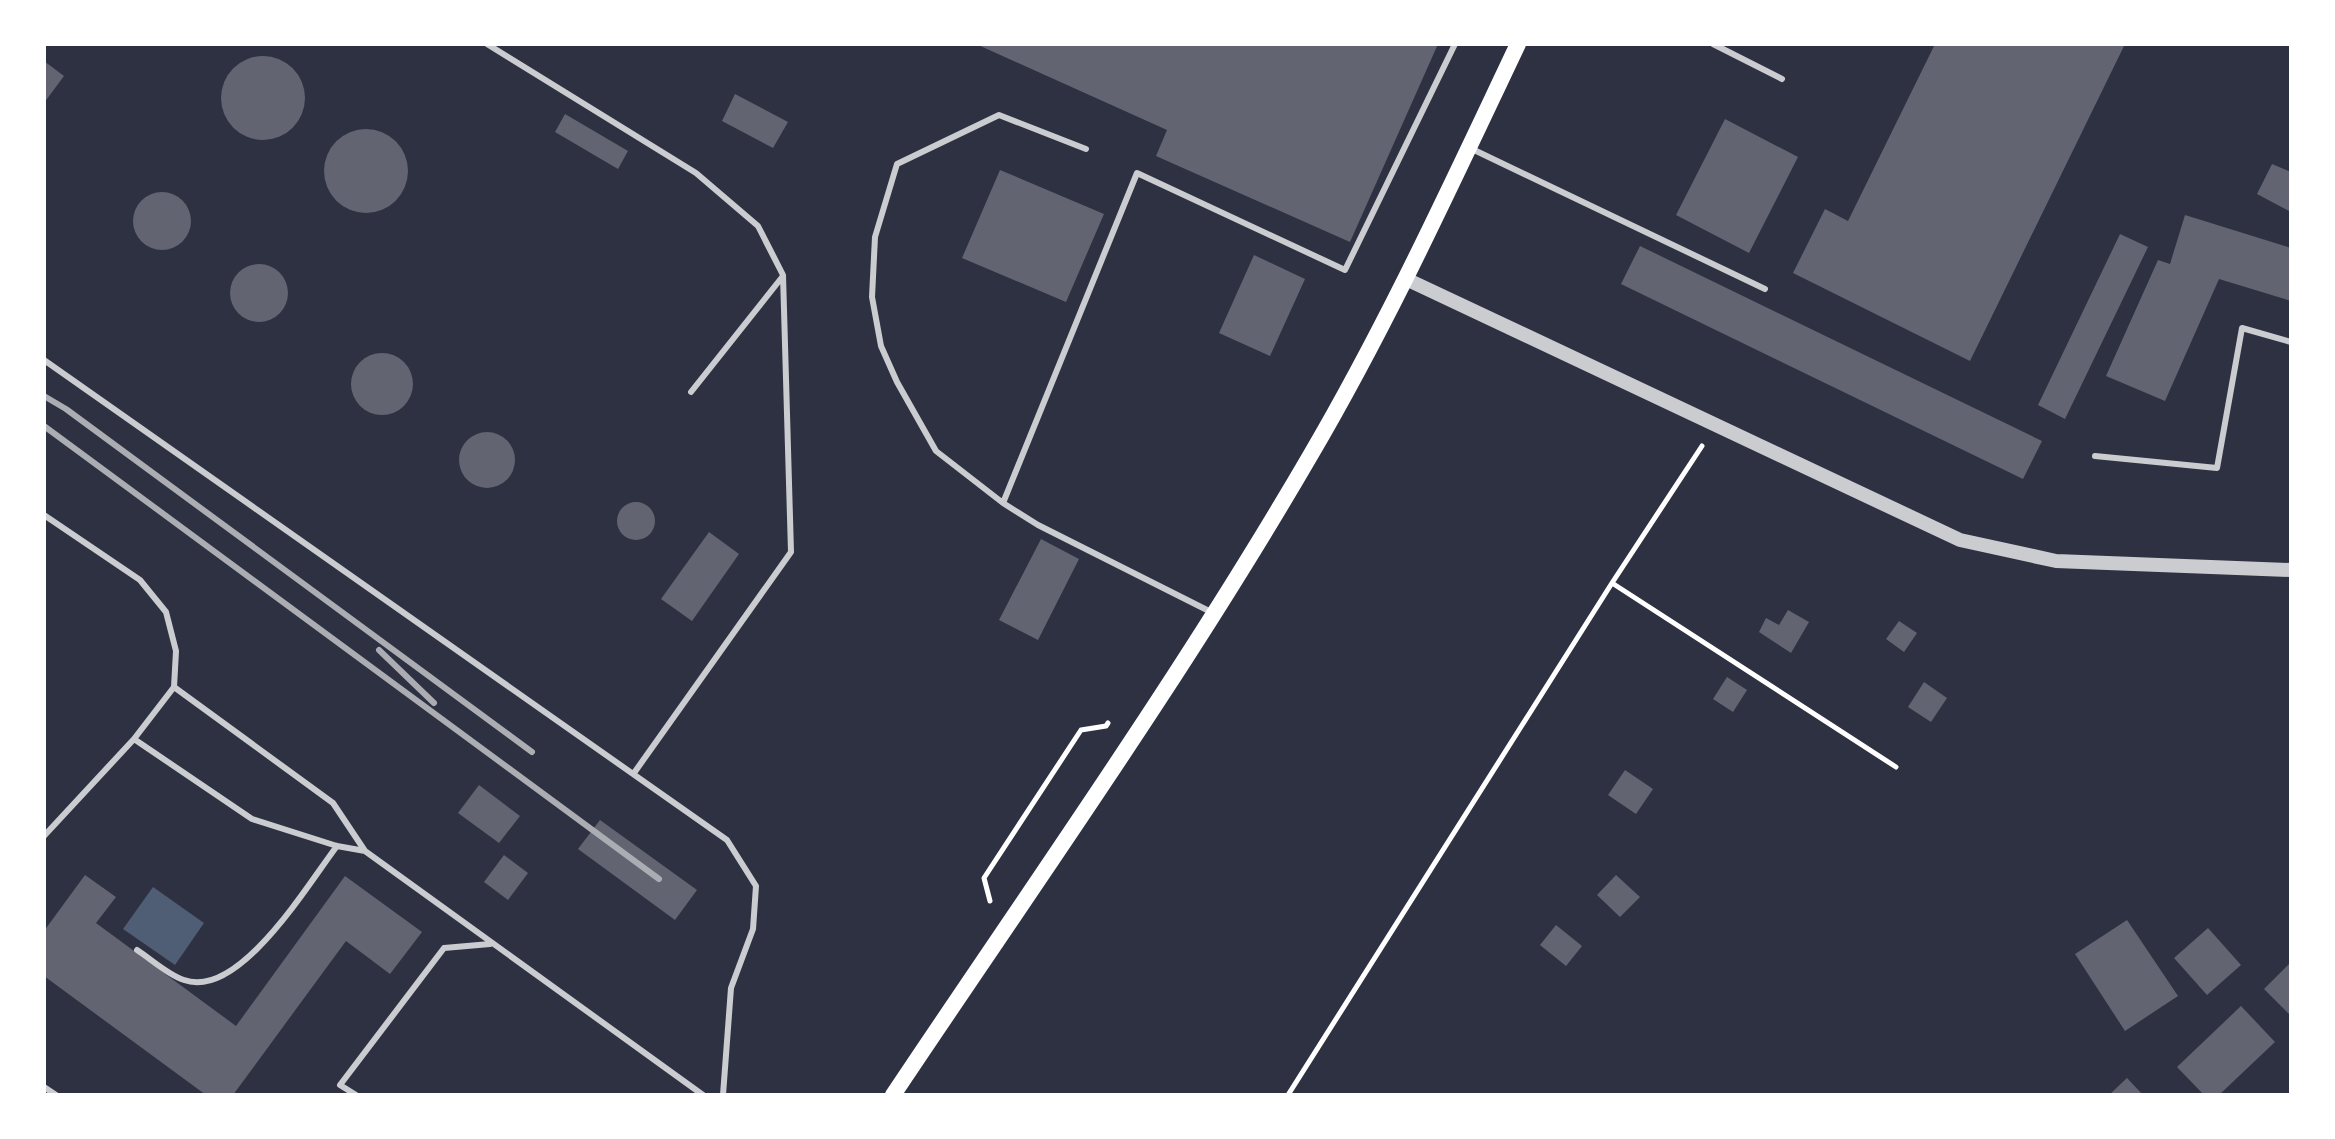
<svg xmlns="http://www.w3.org/2000/svg" width="2335" height="1139" viewBox="0 0 2335 1139" font-family="Jost,sans-serif">
<style>
.water{fill:#4f5d75}
.building{fill:#626471}
.lines{fill:none;stroke-linecap:round;stroke-linejoin:round}
.path{stroke:#fff;stroke-width:5}
.service{stroke:#caccd0;stroke-width:6}
.tertiary{stroke:#caccd0;stroke-width:14}
.secondary{stroke:#fff;stroke-width:16}
.rail{stroke:#abadb3;stroke-width:6}
</style>
<rect width="100%" height="100%" fill="#2d3142"/>
<path class="water" d="M153,887L204,923L175,965L123,929Z"/>
<path class="building" d="M976,44H1438L1350,242L1156,156L1167,130Z
M1935,44H2125L1970,361L1793,273L1825,209L1848,221Z
M221 98a42 42 0 1 1 84 0a42 42 0 1 1-84 0Z
M44,61L64,76L44,103Z
M735,94L788,122L773,148L722,121Z
M565,114L628,151L618,169L555,132Z
M1725,119L1798,157L1749,253L1676,215Z
M324 171a42 42 0 1 1 84 0a42 42 0 1 1-84 0Z
M2272,164L2291,172V212L2257,194Z
M1000,170L1104,214L1066,302L962,258Z
M133 221a29 29 0 1 1 58 0a29 29 0 1 1-58 0Z
M2185,215L2291,248V301L2219,279L2165,401L2106,376L2158,260L2170,264Z
M2120,234L2148,247L2065,419L2038,405Z
M1640,246L2042,441L2023,479L1621,284Z
M1254,255L1305,279L1270,356L1219,333Z
M230 293a29 29 0 1 1 58 0a29 29 0 1 1-58 0Z
M351 384a31 31 0 1 1 62 0a31 31 0 1 1-62 0Z
M459 460a28 28 0 1 1 56 0a28 28 0 1 1-56 0Z
M617 521a19 19 0 1 1 38 0a19 19 0 1 1-38 0Z
M709,532L739,554L692,621L661,599Z
M1041,539L1079,559L1038,640L999,620Z
M1788,610L1809,622L1791,653L1759,632L1766,618L1779,625Z
M1899,621L1917,633L1904,652L1886,639Z
M1727,677L1747,690L1733,712L1713,699Z
M1924,682L1947,698L1931,722L1908,707Z
M1625,770L1653,789L1636,814L1608,795Z
M479,785L520,816L499,843L458,813Z
M600,820L697,890L675,920L578,849Z
M504,855L528,873L508,900L484,882Z
M85,875L116,897L96,923L236,1026L345,876L422,932L390,974L346,941L233,1095H206L44,976V931Z
M1616,875L1640,897L1620,917L1597,895Z
M2127,920L2178,996L2125,1031L2075,954Z
M1556,925L1582,946L1566,966L1540,945Z
M2208,928L2241,965L2207,995L2174,958Z
M2291,962V1016L2264,989Z
M2241,1006L2275,1042L2219,1095H2204L2177,1067Z
M2127,1078L2143,1095H2109Z"/>
<g class="lines">
<path class="path" d="M1612,583L1896,767
M990,901L984,878L1081,730L1106,726L1108,723
M1288,1095L1612,583L1702,446"/>
<path class="service" d="M487,44L696,173L758,226L783,275L791,552L634,773
M1713,44L1782,79
M1086,149L999,115L897,164L875,237L872,297L881,346L897,382L936,451L1003,503L1038,525L1213,613
M1472,149L1765,289
M44,360L727,840L756,886L753,929L731,988L723,1095
M691,392L783,276
M2095,456L2217,468L2242,328L2291,342
M1003,503L1137,173L1345,270L1455,44
M44,515L140,580L166,612L176,651L174,687L134,739
M174,687L333,803L365,851
M44,836L134,739L252,819L337,846L365,851L703,1095
M137,950C151,959 168,975 184,980C239,1000 308,884 337,846
M44,1087L56,1095
M356,1095L340,1085L444,948L490,944"/>
<path class="tertiary" d="M1406,279L1960,540L2056,561L2291,570"/>
<path class="secondary" d="M893,1095C1034,884 1182,676 1310,456C1388,323 1452,183 1518,44"/>
<path class="rail" d="M44,396L66,409L532,752
M44,426L659,879
M379,650L434,703"/>
</g>
<rect width="2335" height="1139" fill="none" stroke="#ffffff" stroke-width="92"/>
</svg>
